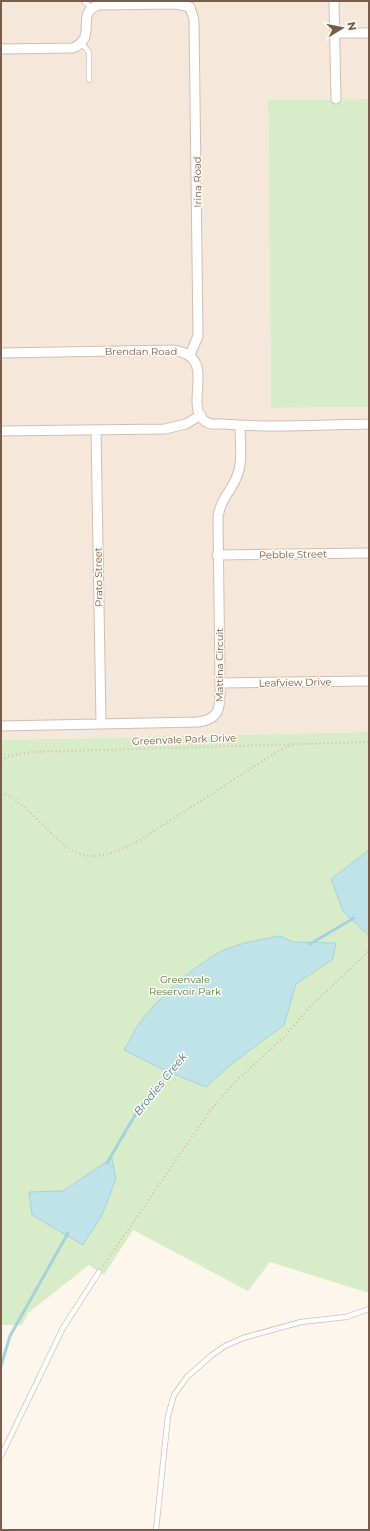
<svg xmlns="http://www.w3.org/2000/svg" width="370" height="1531" viewBox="0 0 370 1531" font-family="Montserrat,sans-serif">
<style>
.residential{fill:#f5e8da}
.green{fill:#d8ecc9}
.water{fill:#bfe3e8;stroke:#a5d3da}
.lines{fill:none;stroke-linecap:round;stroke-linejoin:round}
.stream{stroke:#a5d3da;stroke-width:3}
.service-casing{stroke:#d1beb0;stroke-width:6}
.minor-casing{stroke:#d1beb0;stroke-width:11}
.path{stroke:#d9b8a5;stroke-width:2;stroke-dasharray:1 3;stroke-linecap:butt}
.service{stroke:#fff;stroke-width:4.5}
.minor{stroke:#fff;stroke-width:9}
.labels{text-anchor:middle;stroke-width:3;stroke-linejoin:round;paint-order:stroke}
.street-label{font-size:10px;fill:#7a5c4d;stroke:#fffaf3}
.park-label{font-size:10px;fill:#537a41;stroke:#fffaf3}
.water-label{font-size:11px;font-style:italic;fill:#437c86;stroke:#fffaf3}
</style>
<rect width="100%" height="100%" fill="#fdf6ec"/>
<path class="residential" d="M1,1H369V99L268,100L271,408L369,407V732L1,740Z"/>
<path class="green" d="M369,99V407L271,408L268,100Z
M369,732V1293L270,1262L248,1291L133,1230L104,1275L89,1265L28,1313L22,1325H1V740Z"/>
<path class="water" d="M369,850V936L343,911L331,879Z
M280,936L293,942L336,943L333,959L296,984L284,1025L234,1062L206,1087L166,1071L124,1050C130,1041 134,1030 141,1021C158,998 202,958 229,948C246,942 263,939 280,936Z
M112,1158L116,1179L102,1215L83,1245L32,1215L29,1192L63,1191Z"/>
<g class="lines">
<path class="stream" d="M310,944L354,918
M107,1163L138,1110L172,1069
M1,1366L10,1336L68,1233"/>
<defs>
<path id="service" d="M84,1L91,8
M82,44L89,52V80
M1,1456L63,1328L99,1272
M156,1530L168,1416L174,1395L187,1377L212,1355L225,1346L243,1338L301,1322L346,1317L369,1309"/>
<path id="minor" d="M334,1L336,99
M190,7L194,20L198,336L190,355
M335,33H369
M1,49L73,48C99,36 74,15 98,5L176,4L190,7
M1,353L173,350C222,357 179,408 208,423C213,425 219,424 223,424C272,428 321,425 369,424
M96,430L101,723
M1,431L165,429L186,424L201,415
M217,555L369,553
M220,683L369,681
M1,726L198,722C223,719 220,703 220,683L218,518C220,499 231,492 237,476C243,462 240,442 240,426"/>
</defs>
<use href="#service" class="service-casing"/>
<use href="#minor" class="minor-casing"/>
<path class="path" d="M1,760L9,756L33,752L369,742
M1,793C15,797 23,806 33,815C74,856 84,870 140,840L278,751L294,744
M103,1266L212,1108L239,1078L284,1037L309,1008L369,951"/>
<use href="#service" class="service"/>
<use href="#minor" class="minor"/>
</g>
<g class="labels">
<g class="street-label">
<text transform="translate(197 182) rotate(-91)" y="4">Irina Road</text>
<text x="141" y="355">Brendan Road</text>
<text transform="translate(293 554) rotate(-1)" y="4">Pebble Street</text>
<text transform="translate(98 577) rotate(-91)" y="4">Prato Street</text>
<text transform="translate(219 665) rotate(-90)" y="4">Mattina Circuit</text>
<text transform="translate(295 682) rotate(-1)" y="4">Leafview Drive</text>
<text transform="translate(184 739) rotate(-2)" y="4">Greenvale Park Drive</text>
</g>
<g class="park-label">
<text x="185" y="983">Greenvale<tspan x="185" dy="12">Reservoir Park</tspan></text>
</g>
<g class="water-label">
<text transform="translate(160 1084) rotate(-51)" y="4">Brodies Creek</text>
</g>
</g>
<rect width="370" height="1531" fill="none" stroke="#7a5c4d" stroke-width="4"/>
<g transform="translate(342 28) rotate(80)" stroke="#fffaf3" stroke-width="3" paint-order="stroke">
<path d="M0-3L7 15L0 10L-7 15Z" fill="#7a5c4d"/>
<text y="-6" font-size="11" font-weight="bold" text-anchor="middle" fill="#7a5c4d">N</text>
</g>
</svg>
